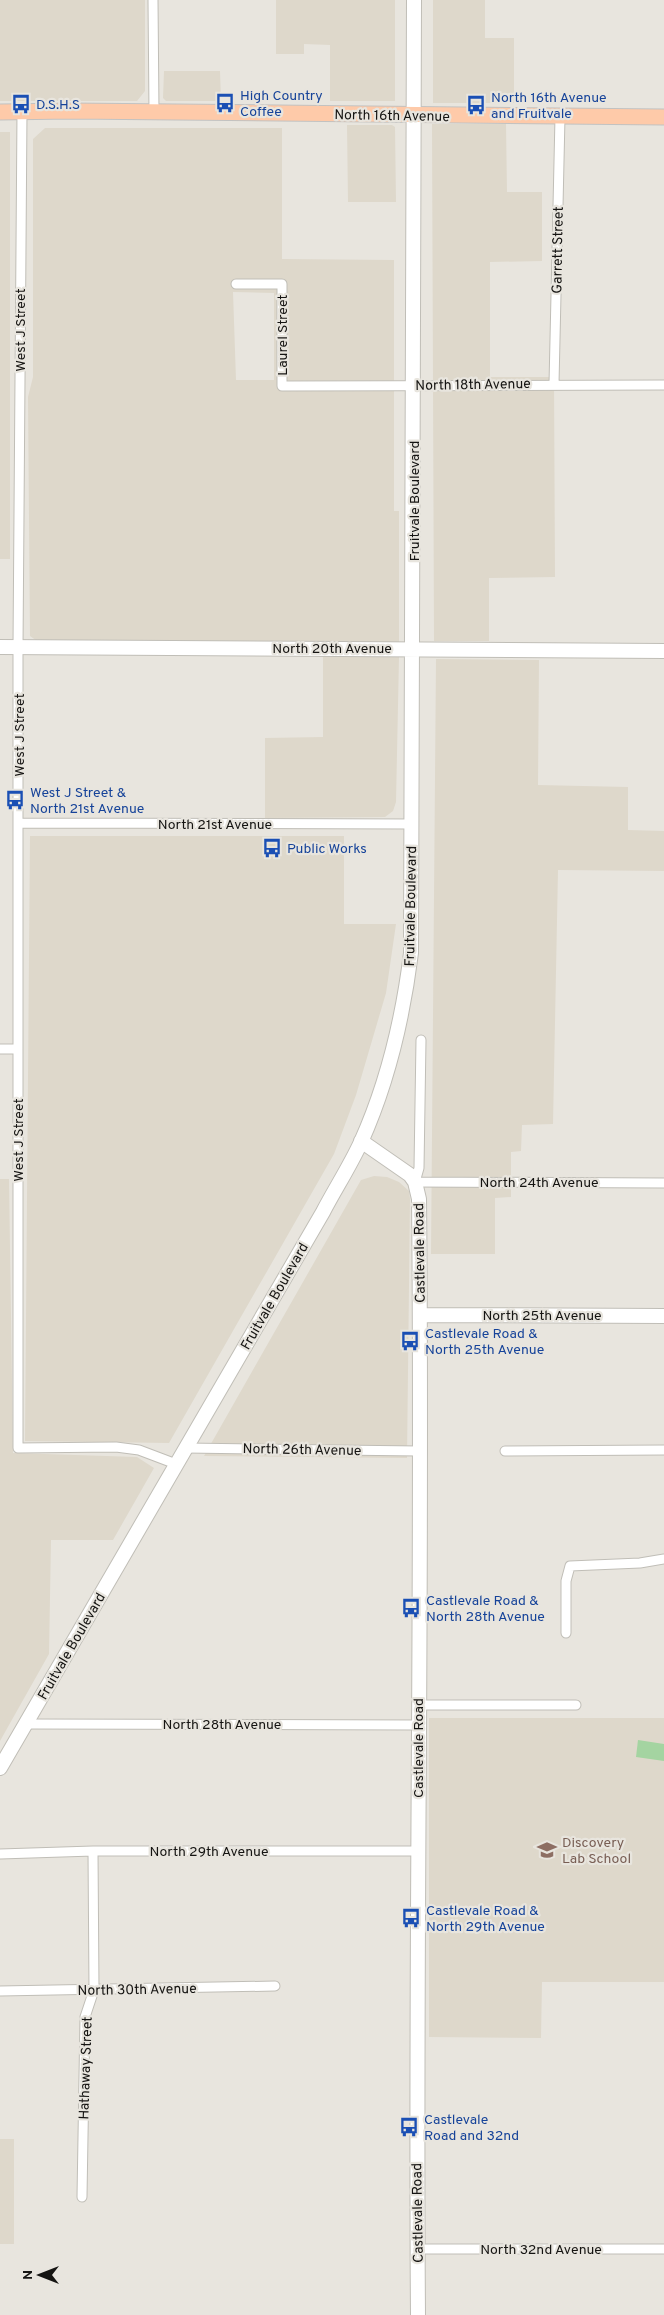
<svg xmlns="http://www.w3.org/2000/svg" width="664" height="2315" viewBox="0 0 664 2315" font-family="Overpass,sans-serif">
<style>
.built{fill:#ded8cb;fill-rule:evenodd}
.green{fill:#a4d4a1}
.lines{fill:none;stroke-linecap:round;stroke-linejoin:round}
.street-casing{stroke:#c0beb7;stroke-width:11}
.secondary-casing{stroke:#c0beb7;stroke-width:16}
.primary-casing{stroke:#c2c2c1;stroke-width:17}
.street{stroke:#fff;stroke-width:9}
.secondary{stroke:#fff;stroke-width:14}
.primary{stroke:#fecaa9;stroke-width:15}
.labels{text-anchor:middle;stroke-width:4.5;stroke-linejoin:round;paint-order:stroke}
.transit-label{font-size:14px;fill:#164399;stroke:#e8e5de;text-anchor:start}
.street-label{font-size:14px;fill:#151412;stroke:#e8e5de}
.education-label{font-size:14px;fill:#785e54;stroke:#e8e5de;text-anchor:start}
</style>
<rect width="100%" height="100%" fill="#e8e5de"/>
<path class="built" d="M0,0H145V91L137,101H0Z
M276,0H395V101H330V45L304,44V54H276Z
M433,0H485V38H514V103H433Z
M164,71H220L221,101H166L163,98Z
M432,124H506L507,192H542V261L490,262V377H554L555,577L489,578V641H434Z
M347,125H392L395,127L396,202H348Z
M45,128H282V259L394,260V511H399V642L37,641L30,636L28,397L33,377V139ZM233,292L274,293V380H236Z
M0,132H10V559H0Z
M323,657H399L396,802L393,811L385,817L265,818V738L323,737Z
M436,659L539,660L538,785L628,787V830L664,831V871L558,870L553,1124L522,1125L521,1151L511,1152V1197L495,1198V1254H431Z
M30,836H344V924H396L386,993L356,1095L334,1154L169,1443L25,1441Z
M374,1176L387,1177L399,1182L409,1191L410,1199L407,1458L204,1456L361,1180Z
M0,1179H9L13,1453L137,1457L154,1468L113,1540H51L49,1654L0,1741Z
M429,1718H664V1982H542L541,2038L429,2037Z
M0,2139H14V2244H0Z"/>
<path class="green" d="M638,1740L664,1744V1761L636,1757Z"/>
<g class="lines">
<defs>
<path id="street" d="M153,0L154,112
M22,112L18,647V1448L116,1447L139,1450L176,1464
M236,284H282V386L664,385
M554,384L560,117
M19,823L412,824
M421,1040L419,1168L415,1182L664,1183
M0,1049H18
M186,1448L419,1451
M505,1451L664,1450
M566,1633V1581L570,1566L640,1563L664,1559
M418,1705H576
M26,1724L418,1725
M0,1854L93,1851H418
M0,1991L275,1986
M82,2197L85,2017L94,1990L93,1851
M417,2249H664"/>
<path id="secondary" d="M0,647L664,651
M361,1141L410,1175L415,1182L419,1199C423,1571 415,1943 418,2315
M420,1315L664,1316
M0,1768L323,1212C335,1189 350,1166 361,1142C388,1082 403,1017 411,953L414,0"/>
<path id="primary" d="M0,112L71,111L664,117"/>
</defs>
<use href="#street" class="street-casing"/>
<use href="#secondary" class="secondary-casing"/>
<use href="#primary" class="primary-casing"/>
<use href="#street" class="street"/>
<use href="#secondary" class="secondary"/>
<use href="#primary" class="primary"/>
</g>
<defs>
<symbol id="bus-bare" viewBox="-9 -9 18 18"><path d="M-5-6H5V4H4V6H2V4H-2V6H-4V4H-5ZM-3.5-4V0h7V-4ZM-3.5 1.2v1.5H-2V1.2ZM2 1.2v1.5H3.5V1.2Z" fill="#1a4fb4" stroke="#e8e5de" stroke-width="2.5" paint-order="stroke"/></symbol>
<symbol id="school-bare" viewBox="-9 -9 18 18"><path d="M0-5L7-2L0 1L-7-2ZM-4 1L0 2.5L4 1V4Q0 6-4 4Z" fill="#8d6e63" stroke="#e8e5de" stroke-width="2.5" paint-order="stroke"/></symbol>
</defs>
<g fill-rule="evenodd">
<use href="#bus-bare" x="211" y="89" width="28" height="28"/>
<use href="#bus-bare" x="7" y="90" width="28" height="28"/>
<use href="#bus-bare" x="462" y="91" width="28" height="28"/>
<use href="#bus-bare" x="1" y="786" width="28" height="28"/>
<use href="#bus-bare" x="258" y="834" width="28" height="28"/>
<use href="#bus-bare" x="396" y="1327" width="28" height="28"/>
<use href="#bus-bare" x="397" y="1594" width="28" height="28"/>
<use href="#school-bare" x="533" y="1836" width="28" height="28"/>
<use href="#bus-bare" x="397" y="1904" width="28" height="28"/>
<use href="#bus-bare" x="395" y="2113" width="28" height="28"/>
</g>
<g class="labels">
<g class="transit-label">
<text x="240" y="100">High Country<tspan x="240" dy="16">Coffee</tspan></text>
<text x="491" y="102">North 16th Avenue<tspan x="491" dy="16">and Fruitvale</tspan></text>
<text x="36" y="109">D.S.H.S</text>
<text x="30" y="797">West J Street &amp;<tspan x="30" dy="16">North 21st Avenue</tspan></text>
<text x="287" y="853">Public Works</text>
<text x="425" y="1338">Castlevale Road &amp;<tspan x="425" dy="16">North 25th Avenue</tspan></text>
<text x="426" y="1605">Castlevale Road &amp;<tspan x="426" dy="16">North 28th Avenue</tspan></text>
<text x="426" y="1915">Castlevale Road &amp;<tspan x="426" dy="16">North 29th Avenue</tspan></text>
<text x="424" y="2124">Castlevale<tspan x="424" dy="16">Road and 32nd</tspan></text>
</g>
<g class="street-label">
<text transform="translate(392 115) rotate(1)" y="5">North 16th Avenue</text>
<text transform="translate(557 250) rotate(-89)" y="5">Garrett Street</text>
<text transform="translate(20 330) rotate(-90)" y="5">West J Street</text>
<text transform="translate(282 335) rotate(-90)" y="5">Laurel Street</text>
<text transform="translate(473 384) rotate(-1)" y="5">North 18th Avenue</text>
<text transform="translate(414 501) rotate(-90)" y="5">Fruitvale Boulevard</text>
<text x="332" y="653">North 20th Avenue</text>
<text transform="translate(19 735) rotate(-90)" y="5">West J Street</text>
<text x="215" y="829">North 21st Avenue</text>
<text transform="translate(410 906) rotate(-89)" y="5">Fruitvale Boulevard</text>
<text transform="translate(18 1140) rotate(-90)" y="5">West J Street</text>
<text x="539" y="1187">North 24th Avenue</text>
<text transform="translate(419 1253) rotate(-91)" y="5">Castlevale Road</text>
<text transform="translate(274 1296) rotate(-60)" y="5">Fruitvale Boulevard</text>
<text x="542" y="1320">North 25th Avenue</text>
<text transform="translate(302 1449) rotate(1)" y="5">North 26th Avenue</text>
<text transform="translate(71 1646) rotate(-60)" y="5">Fruitvale Boulevard</text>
<text x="222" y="1729">North 28th Avenue</text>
<text transform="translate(418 1748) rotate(-90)" y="5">Castlevale Road</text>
<text x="209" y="1856">North 29th Avenue</text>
<text transform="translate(137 1989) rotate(-1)" y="5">North 30th Avenue</text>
<text transform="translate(85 2068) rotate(-88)" y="5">Hathaway Street</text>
<text transform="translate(417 2213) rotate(-91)" y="5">Castlevale Road</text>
<text x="541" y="2254">North 32nd Avenue</text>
</g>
<g class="education-label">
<text x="562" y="1847">Discovery<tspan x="562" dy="16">Lab School</tspan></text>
</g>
</g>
<g transform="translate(40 2275) rotate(270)" stroke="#e8e5de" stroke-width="4" paint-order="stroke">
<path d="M0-4L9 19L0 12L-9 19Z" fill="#151412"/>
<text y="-8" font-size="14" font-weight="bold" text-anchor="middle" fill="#151412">N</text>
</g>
</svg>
